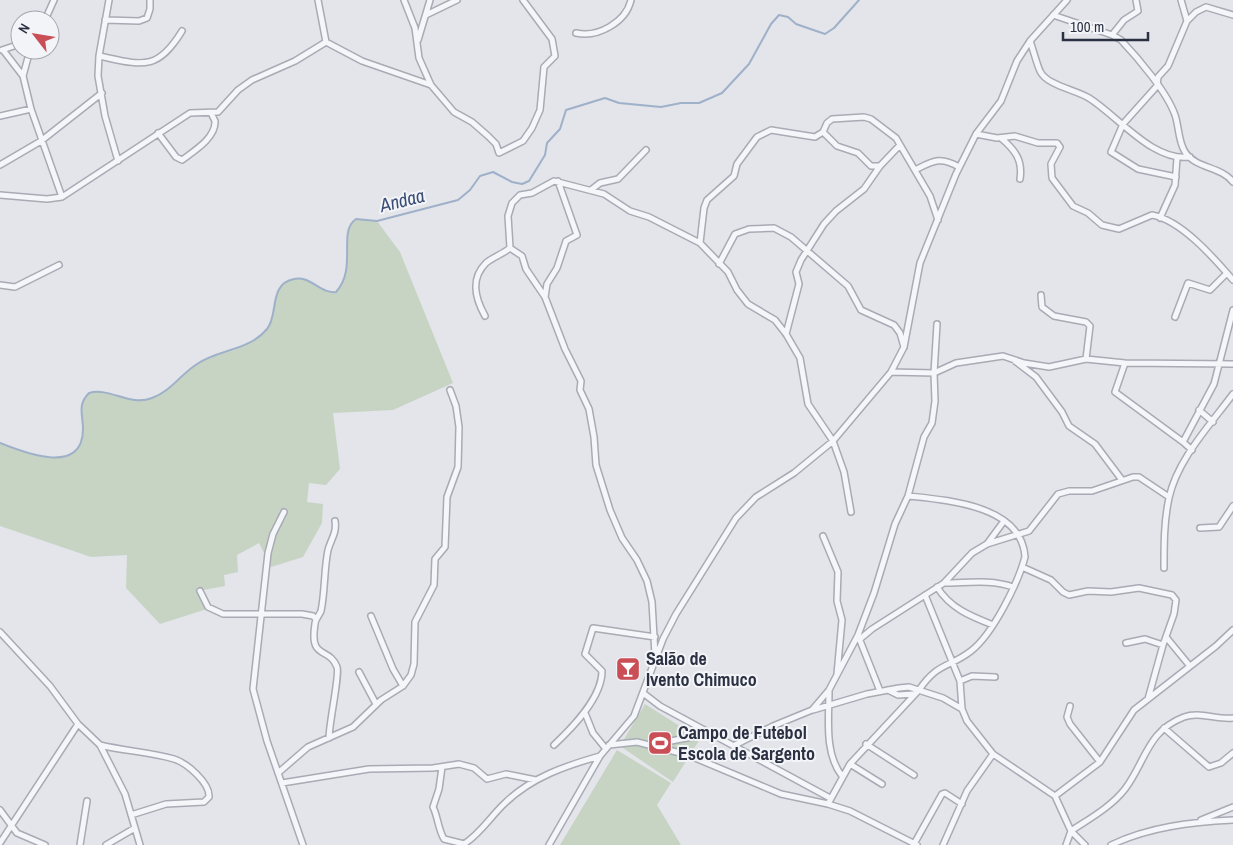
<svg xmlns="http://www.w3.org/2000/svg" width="1233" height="845" viewBox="0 0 1233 845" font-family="'Archivo Narrow',sans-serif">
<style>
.green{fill:#c7d4c4}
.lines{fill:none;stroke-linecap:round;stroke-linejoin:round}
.stream{stroke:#9fb0c9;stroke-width:2}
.minor-casing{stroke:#a8abb4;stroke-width:8}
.minor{stroke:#f5f6f9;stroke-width:5}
.labels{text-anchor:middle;stroke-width:4;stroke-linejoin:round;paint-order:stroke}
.poi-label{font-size:18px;font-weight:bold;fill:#2b3142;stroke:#f3f4f8;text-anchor:start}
.water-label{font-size:19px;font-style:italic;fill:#374c75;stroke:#f3f4f8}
</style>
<rect width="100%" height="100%" fill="#e3e5ea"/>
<path class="green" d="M356,219L377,221L400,252L453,383L393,410L333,413L340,469L326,485L309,483L307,502L323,504L322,523L303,557L271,567L259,543L237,555L238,572L224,575L225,586L203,590L207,609L160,624L126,588L127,555L91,557L0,526V443C24,453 84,476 83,429C83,415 77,404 89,393C110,387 130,407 152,398C171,391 180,373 197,364C220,352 249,350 267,329C279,315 268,284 294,279C310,275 320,294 336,292C358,268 337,232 356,219Z
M645,704L700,739L673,782L620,746Z
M617,750L671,783L657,805L681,845H560Z"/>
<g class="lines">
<path class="stream" d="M0,443C25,453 83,476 83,429C83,415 77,405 89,393C110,387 130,407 152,398C171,391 180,375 197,364C219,349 249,351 267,329C279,315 268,284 294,279C310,275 320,294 336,292C358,268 337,232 356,219L377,221L458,200L470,190L480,176L493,172L512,182L522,184L529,181L545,155L547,143L560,129L566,110L605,98L619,103L661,107L681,103H699L722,93L749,64L771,24L779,15L788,17L796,24L825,34L834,28L859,0"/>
<defs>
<path id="minor" d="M109,0L99,56L98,76L105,116L118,161
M318,0L326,42
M404,0L415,28L419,58L431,85
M426,15L457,0
M1053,15L1112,35L1121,40C1138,58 1167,92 1175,115C1179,126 1178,141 1185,152C1196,169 1221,166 1233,182
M45,20L54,0
M105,20L139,21L147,18L150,9V0
M1187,21L1196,12L1206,7L1233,15
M576,33C598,38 626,22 631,0
M1112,35L1124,20L1138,11L1136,0
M418,40L430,0
M1030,41C1033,49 1037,65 1040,71C1046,85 1076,90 1089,98C1119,117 1153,162 1190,157
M326,42L362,61L431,85L454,112L472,122L488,136L496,144L499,153L523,141L532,128L540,110L544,67L555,56L552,39L523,0
M2,50L20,44
M3,50L23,76L31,109L62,197
M99,56C142,65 157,72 182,31
M23,76L30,50
M0,116L31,109
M823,132L837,146L858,153L871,166H880
M158,133L176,157L182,160C194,151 216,138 215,121L211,113
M976,134L997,138L1015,136L1038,143H1057L1060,147L1051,164L1052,178L1073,206L1088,213L1102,225L1119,229L1152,215C1181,220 1214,258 1233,280
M1001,138C1015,150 1023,160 1020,179
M0,165L41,141L102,93
M915,170C933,161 940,156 959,167
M1176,177L1138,169L1111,152L1123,124L1157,86L1158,77L1168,66L1187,21L1181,0
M558,181L577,235L566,241L557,268L547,284L545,297L565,349L581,381L580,390L589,409L594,437L596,465L610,510L622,538L637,560L647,581L652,602L655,655
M591,190L600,183L618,179L646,150
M0,195L47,199L62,197L190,113L218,112L238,90L252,80L295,61L326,42
M1160,218L1175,185L1177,158
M700,243L704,208L707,200L734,176L737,164L757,137L771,130L815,137L823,132L827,123L832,119L864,117L871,119L896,138L930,196L938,220
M510,248L508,216L512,203L520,195L532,193L554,181L604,194L630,211L649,217L700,243L728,272L737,290L748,304L775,320L786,334L800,358L808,404L833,441L844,472L851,512
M510,248L522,256L526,269L545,297
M719,264L735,234L749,229L774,228L791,237L848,286L861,310L894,325L900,333L904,347
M0,285L15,287L59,265
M1041,295L1042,307L1054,316L1086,322L1090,326L1086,359
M485,316C475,298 470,279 486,263C493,257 503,254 510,248
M1175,317L1188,283L1210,290L1227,273
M786,334L799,284L796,272L801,260L824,224L836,211L864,189L880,166L900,145
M1015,361L1036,377L1062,412L1069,426L1095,444L1122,480
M1125,363L1115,392L1183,442
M891,372L904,347L920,263L956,174L976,134L1001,101L1017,61L1030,41L1067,0
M1199,410L1213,422
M1192,450L1183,442L1214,384L1233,310
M284,512L273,534L268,553L253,689L267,741L303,845
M1200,528L1219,527L1233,506
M823,536L838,572L837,601L842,620L837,674
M987,544L1004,521
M1022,567L1051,580L1063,592L1069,595L1088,591L1111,592L1139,588L1172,595L1176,600L1174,614L1163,645
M1164,568C1164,544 1164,521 1169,498C1177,460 1210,425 1233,394
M944,583C968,583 990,579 1013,587
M937,587C950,608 970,616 993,625
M200,591L208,607L223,614H302L313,616L316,619
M925,595L960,681L962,709
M371,616L393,669L403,686
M0,632L50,686L78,724L100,745L125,794L140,845
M1166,637L1189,665
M859,638L880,691
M860,639L872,629L944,583L972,553L987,544L1029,531L1058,494L1069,491H1092L1133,477H1139L1169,497
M1126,643L1145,639L1163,645L1148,699
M359,672L376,704
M960,681L972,676L995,677
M888,690L898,695L914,694
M829,691C829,718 824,753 842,776
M643,693L660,706L830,798
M1070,706L1067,717L1070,724L1100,762
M813,710L867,694L899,688L909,687L943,698L962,709L967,721L993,754L1055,796L1071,831L1066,845
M585,713L593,733L606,749
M1164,728L1209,767L1221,763L1233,753
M329,738C329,723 340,674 337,667C329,646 309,661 315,624C315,619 319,616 321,611C325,593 324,569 328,550C331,539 337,533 335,521
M655,744L713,733
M866,744L914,775
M100,745C124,751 150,752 174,759C187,763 210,783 209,797L204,802L166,804L131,815
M554,745C572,728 602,698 602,671L585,654L593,628L655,637
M609,745L637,742L688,755L781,794L828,804L850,811L917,845
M735,745L773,726L812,710L829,690L858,635L874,593L895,524L908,496L924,437L932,423L935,401L934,373L937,324
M850,764L882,784
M442,767L439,789L433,807C438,817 438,829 444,839L464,844C480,834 491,816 505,803C532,777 565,766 600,756
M278,773L308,747L353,727L381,700L403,686L411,675L414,664L415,622L434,585L435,559L445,547L447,497L458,467L459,427L456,406L450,390
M282,783L369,769L433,768L459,764L474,768L487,779L506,774L536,780
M1055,796L1100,762L1134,710L1216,646L1233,630
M828,804L850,764L919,690C938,662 949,668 971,651C993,634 1018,583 1025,557C1022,505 946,500 908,496
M0,810L17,833L45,845
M1201,820L1233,807
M0,843L78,724
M914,844L942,794L945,793L962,804
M80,845L87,801
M106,845L135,828
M549,845L600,756L634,716L663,639L676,614L736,518L756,497L794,473L833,441L891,372L934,373L956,363L1003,356L1024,363L1049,367L1086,359L1125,363L1233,364
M943,845L967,791L993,754
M1085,845L1071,831C1089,819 1111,807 1125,789C1146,761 1147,731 1184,717C1199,711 1217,720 1233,718
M1111,845C1149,827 1191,822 1233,820"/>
</defs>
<use href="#minor" class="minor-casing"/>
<use href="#minor" class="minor"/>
</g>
<defs>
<symbol id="bar-square" viewBox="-11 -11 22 22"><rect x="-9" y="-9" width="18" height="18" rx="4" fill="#ca4e55" stroke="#f3f4f8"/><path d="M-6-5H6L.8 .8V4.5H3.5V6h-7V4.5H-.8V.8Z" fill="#fff"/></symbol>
<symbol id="stadium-square" viewBox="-11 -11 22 22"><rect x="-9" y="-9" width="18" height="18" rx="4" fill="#ca4e55" stroke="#f3f4f8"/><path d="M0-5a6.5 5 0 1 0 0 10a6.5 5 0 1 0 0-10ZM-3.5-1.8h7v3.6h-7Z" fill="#fff"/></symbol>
</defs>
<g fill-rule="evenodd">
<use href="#bar-square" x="614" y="655" width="28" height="28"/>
<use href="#stadium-square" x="646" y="729" width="28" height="28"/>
</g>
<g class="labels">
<g class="poi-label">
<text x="646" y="665">Salão de<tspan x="646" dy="21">Ivento Chimuco</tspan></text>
<text x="678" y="739">Campo de Futebol<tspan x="678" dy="21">Escola de Sargento</tspan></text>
</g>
<g class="water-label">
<text transform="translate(402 200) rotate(-14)" y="7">Andaa</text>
</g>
</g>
<g transform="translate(35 35) rotate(301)"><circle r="24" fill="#f3f4f8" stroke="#a3a6af"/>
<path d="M0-4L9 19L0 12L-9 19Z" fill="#ca4e55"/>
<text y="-8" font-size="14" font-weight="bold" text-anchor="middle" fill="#2b3142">N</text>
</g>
<path d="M1063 32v8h85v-8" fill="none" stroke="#2b3142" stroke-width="2.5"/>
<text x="1070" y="32" font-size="15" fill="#2b3142" stroke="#f3f4f8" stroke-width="4" paint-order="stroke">100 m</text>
</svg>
